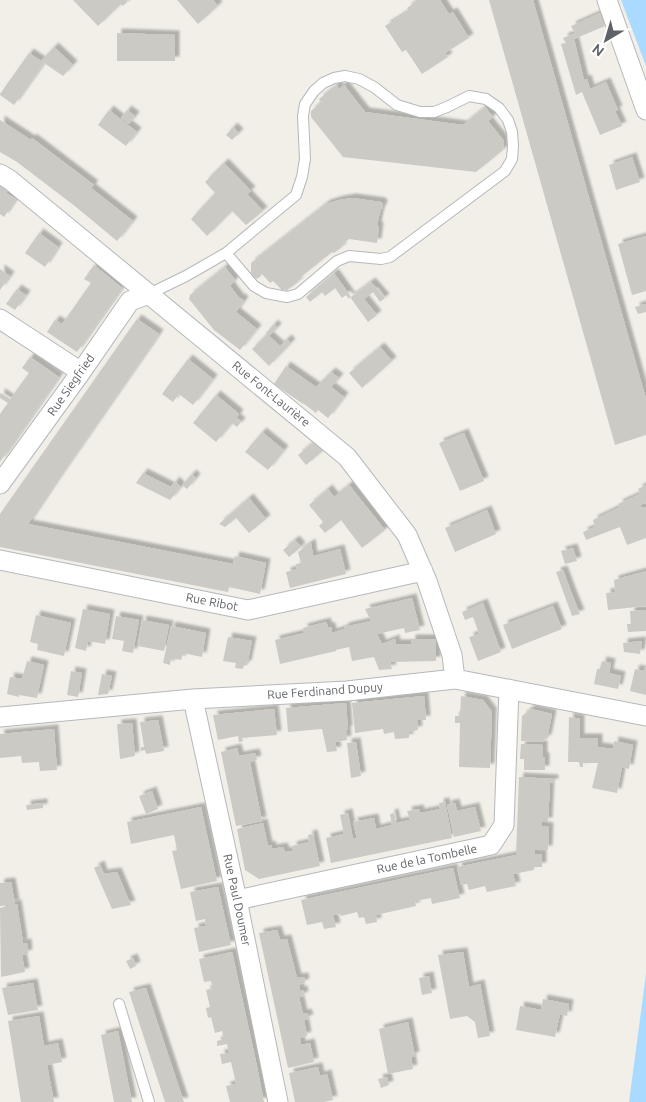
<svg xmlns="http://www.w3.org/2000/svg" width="646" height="1102" viewBox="0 0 646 1102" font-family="Ubuntu,sans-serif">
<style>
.water{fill:#aadaff}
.building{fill:#cccac5;filter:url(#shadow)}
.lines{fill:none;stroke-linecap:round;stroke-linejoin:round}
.lane-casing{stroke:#b5b8bc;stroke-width:12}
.street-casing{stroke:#b5b8bc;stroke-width:21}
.lane{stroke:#fff;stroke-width:10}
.street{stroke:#fff;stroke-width:19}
.labels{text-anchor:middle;stroke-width:4;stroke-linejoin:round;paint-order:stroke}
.street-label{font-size:12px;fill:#5f6368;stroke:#fff}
</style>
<defs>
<filter id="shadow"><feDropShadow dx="4.5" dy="-4.5" stdDeviation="1" flood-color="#0004"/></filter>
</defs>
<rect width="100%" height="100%" fill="#f1efe8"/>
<path class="water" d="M621,0H646V66Z
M646,974V1102H629Z"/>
<path class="building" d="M73,0H127L128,1L123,6L121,4L98,26Z
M177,0H213L218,6L198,24Z
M418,0H440L449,14L453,12L469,38L445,53L448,57L422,74L406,50L402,52L385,26L409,11L407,8Z
M489,0H533L646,399V435L615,445Z
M600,13L605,26L574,39L584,80L587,79L590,89L606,82L618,110L615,111L622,126L600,135L582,92L576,95L561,44L566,43L563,38L575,33L571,26Z
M117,33L175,35V61H117Z
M54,47L73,65L63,76L44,63L14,105L0,95V94L29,53L41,61Z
M337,85L339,89L344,85L365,112L463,125L485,107L493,117L488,121L504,141L503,150L476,172L343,157L311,117V111L321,102L319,99Z
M109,110L137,132L126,146L98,125Z
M127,110L135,116L129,124L121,118Z
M0,120L31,140L32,138L94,185L91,188L133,221L117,241L76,207L17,162L0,152Z
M233,127L239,133L232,140L226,135Z
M632,157L640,182L616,190L609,165Z
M224,163L251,191L247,194L263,211L246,225L232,211L207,236L191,219L215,193L205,182Z
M0,184L9,190L6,193L16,199L4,217L0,214Z
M352,198L381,202L383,204L382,209H381L379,216L377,226L379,227L377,243L349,239L341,245L342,247L334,253L332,252L297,280L298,282L286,291L285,289L283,291L273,281L270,283L262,274L260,277L256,279L251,273V263L326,204L339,200Z
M39,233L58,247L45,267L25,253Z
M646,236V291L632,295L618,244Z
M94,265L122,288L77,352L47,332L55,320L62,324L91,283L84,279Z
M225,267L235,280L230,286L240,299L241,298L244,301L236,312L257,329L240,350L214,330L189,299L190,295Z
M0,269L10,276L0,290Z
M334,273L351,297L371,282L385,298L380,302L373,292L364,299L377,315L368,322L350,297L349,299L346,295L342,298L335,288L325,296L322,292L310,302L306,297Z
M17,289L26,295L15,310L6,304Z
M646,304V312L638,314L635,307Z
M137,319L159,334L56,482L28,524L233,564L235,556L266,563L260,594L229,587L228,592L0,547V514Z
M274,324L277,328L269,336L280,346L287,339L291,343L269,366L252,349L267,334L266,333Z
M380,347L392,361L362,388L349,373Z
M30,357L59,377L0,462V414L8,403L0,398V394L1,393L10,399L29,373L22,368Z
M188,359L213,379L193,405L179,394L173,402L162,394Z
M286,366L316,387L331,372L339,378L331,387L344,397L328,418L318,410L316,413L303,403V404L274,384Z
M216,395L239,414L236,418L241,422L237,427L232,423L216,442L193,423Z
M262,432L284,450L268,470L245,452Z
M464,433L484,481L460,491L439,443Z
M314,442L324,450L306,465L298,455Z
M143,473L171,487L175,481L181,487L170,500L136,483Z
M192,474L196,478L187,489L182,485Z
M349,485L385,530L362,548L341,520L325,533L319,526L323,522L309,505L328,489L334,497Z
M646,485V503L640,505L642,508L646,507V538L627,545L620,527L586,540L583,532L595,527L593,520L620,507L618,504L640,494L638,489Z
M249,498L266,519L249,533L236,518L225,527L219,524Z
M487,510L496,534L455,552L445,528Z
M295,540L301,547L289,557L283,550Z
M311,543L313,556L340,549L346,574L290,588L286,572L297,569L296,564L301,563L298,552Z
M573,548L577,561L565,564L561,551Z
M563,570L571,592L580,614L572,616L556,572Z
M646,571V606L608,610L606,593L615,592L614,580Z
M412,598L420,630L405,633L404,628L377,634L382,644L395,639L396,644H411V639H436V661L390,662L392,669L379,670L374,657L352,661L349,647L336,650V651L280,664L275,640L304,633L303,628L326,622L328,627H331L332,633L344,629V627L371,621L365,609Z
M483,603L501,652L478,661L469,637L479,634L473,617L465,620L462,612Z
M553,606L562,629L512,649L503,625Z
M83,609L110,614L105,644L88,641L86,651L75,648Z
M646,610V631L628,632L627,624H631L630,611Z
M36,615L71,623L64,656L37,650L38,644L30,642Z
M116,616L139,620L133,653L122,651L124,641L112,639Z
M142,620L169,625L164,651L138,646Z
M171,626L206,633L202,657L183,653L181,660L171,658L170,665L163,663Z
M228,637L252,641L247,665H244L243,669L235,668L236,663L223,661Z
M642,641L640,654L624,652L623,643Z
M27,661L44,665L37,698L19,695V697L7,694L10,677L22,679Z
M602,661L611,663L609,673L621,676L618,689L594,684L597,669H600Z
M645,667H646V695L630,691L635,669L644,671Z
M71,671L82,673L78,697L67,695Z
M102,674L112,676L108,694L98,695Z
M424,696L426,720H417L418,730L409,732V738L395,739L394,732L384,734L383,729L355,733L352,703Z
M461,696L483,700L492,712L490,768L459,767L460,723H455V716H460Z
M346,703L348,730H346L347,740L335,742L337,751L327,752L322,729L288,732L286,708Z
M274,709L277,735L242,738L243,741L239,742L238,736L218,740L213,715Z
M531,709L552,714L547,739H544V742L521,741L522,716Z
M569,717L580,719V738H598V747L613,749L614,741L633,745L629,769L622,767L617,793L592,788L598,763H583V767H580L579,762H568Z
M158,720L164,751L146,754L145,750L141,751V747H144L140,722Z
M132,723L135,756L120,759L117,724Z
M54,729L57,770L40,771L39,762L22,763L21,756L0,758V734Z
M356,742L361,776L351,778L347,743Z
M521,744L543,745V757H545V770H524V759H520Z
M237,748L239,756L255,753L257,760L250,762L262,821L236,826L221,752Z
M519,777L554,779V783H550L548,822H542V826L549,827L548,850H535L534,854H542V867H534V870L513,874L516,886L487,892L485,886L469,890L467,884L461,885L457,867L516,855Z
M152,791L158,809L146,814L139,796Z
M445,802L452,838L331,863L326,838L344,834L340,815L348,813L353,839L357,838L353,822L374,818L376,829L392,825L390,814L394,813L396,823L410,820L407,811L419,809L420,813L440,809L439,803Z
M43,803V808L27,810L26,805Z
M455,803L457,811L475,807L481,831L454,837L447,805Z
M201,807L217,881L181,889L172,851L177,850L174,835L131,844L127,822Z
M263,823L268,846L271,845L272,849L283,847L285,852L293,851L292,846L309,842L308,835L313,834L320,866L259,879L245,870L237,829Z
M100,865L103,874L117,872L131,905L112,909L94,868Z
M453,868L460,898L432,904L431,898L415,901L416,906L376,915L377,922L366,924L364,917L359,918L357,912L341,916L340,914L333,915L336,927L324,929L322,922L307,925L301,900Z
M11,882L15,904L0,906V883Z
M218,887L231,945L199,952L194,928L206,926L205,919L196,921L190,892Z
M17,904L23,942L20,944L27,943L28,954L22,955L25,972L1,977L0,908Z
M277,930L280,940L287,939L297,978L304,977L305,983L299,985L300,991L303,990L304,996L299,997L303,1014L307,1013L309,1019L304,1020L307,1036L300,1038L301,1045L310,1043L314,1062L288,1068L259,933Z
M232,952L255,1057L264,1102H230L226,1086L236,1084L231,1062L222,1064L220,1054L229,1053L227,1044L217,1046V1041L224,1039L222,1031L215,1033L211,1017L208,1018L206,1008L210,1007L206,990L213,988L211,981L204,982L199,959Z
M463,952L469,987L480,984L490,1036L478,1038L475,1022L467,1016L450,1019L438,955Z
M133,958L136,966L130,969L126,961Z
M429,976L432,993L422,995L419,978Z
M33,983L38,1010L8,1015L2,988Z
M146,988L184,1102H165L129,992Z
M543,999L569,1004L567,1016L560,1014L555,1037L516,1030L520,1006L541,1010Z
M39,1016L44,1046L58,1043L62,1062L47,1065L54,1102H21L8,1021Z
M408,1022L415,1056L411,1057L413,1069L388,1074L379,1029Z
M118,1031L132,1102H114L101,1035Z
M318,1067L320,1076L327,1074L333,1100L324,1102H295L289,1073Z
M387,1077L389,1085L381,1088L378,1079Z"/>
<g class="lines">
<defs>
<path id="lane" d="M149,294L186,276L226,253L296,195L302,177L305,159L303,116L305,104L314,91L323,83L334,78L345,76L359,79L374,87L397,105L420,112H434L447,107L469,96L486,99L499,108L508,120L512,132L513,146L512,159L505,171L390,257L381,259L349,256L337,261L298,294L287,297L266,293L254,286L226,253
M119,1004L149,1102"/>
<path id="street" d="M607,0L646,110
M0,174L10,180L347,457L407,535L427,581L452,655L455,679
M0,319L81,372
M0,484L81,372L130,301L149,294
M0,560L248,610L423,571
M193,699L237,900L278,1102
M0,717L193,699L347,691L455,679L646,716
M237,900L491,845L504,825L509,689"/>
</defs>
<use href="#lane" class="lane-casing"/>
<use href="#street" class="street-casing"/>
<use href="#lane" class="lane"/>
<use href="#street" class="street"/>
</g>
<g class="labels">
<g class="street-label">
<text transform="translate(71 385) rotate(-55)" y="4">Rue Siegfried</text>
<text transform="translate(271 394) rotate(39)" y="4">Rue Font-Laurière</text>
<text transform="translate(212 602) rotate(11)" y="4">Rue Ribot</text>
<text transform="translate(325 691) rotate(-4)" y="4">Rue Ferdinand Dupuy</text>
<text transform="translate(427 859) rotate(-12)" y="4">Rue de la Tombelle</text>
<text transform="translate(237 900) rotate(78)" y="4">Rue Paul Doumer</text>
</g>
</g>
<g transform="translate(606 40) rotate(218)" stroke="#ffffff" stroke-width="4" paint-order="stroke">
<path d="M0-4L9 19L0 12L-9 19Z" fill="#5f6368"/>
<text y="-8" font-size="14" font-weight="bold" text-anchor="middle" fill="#5f6368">N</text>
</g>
</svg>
